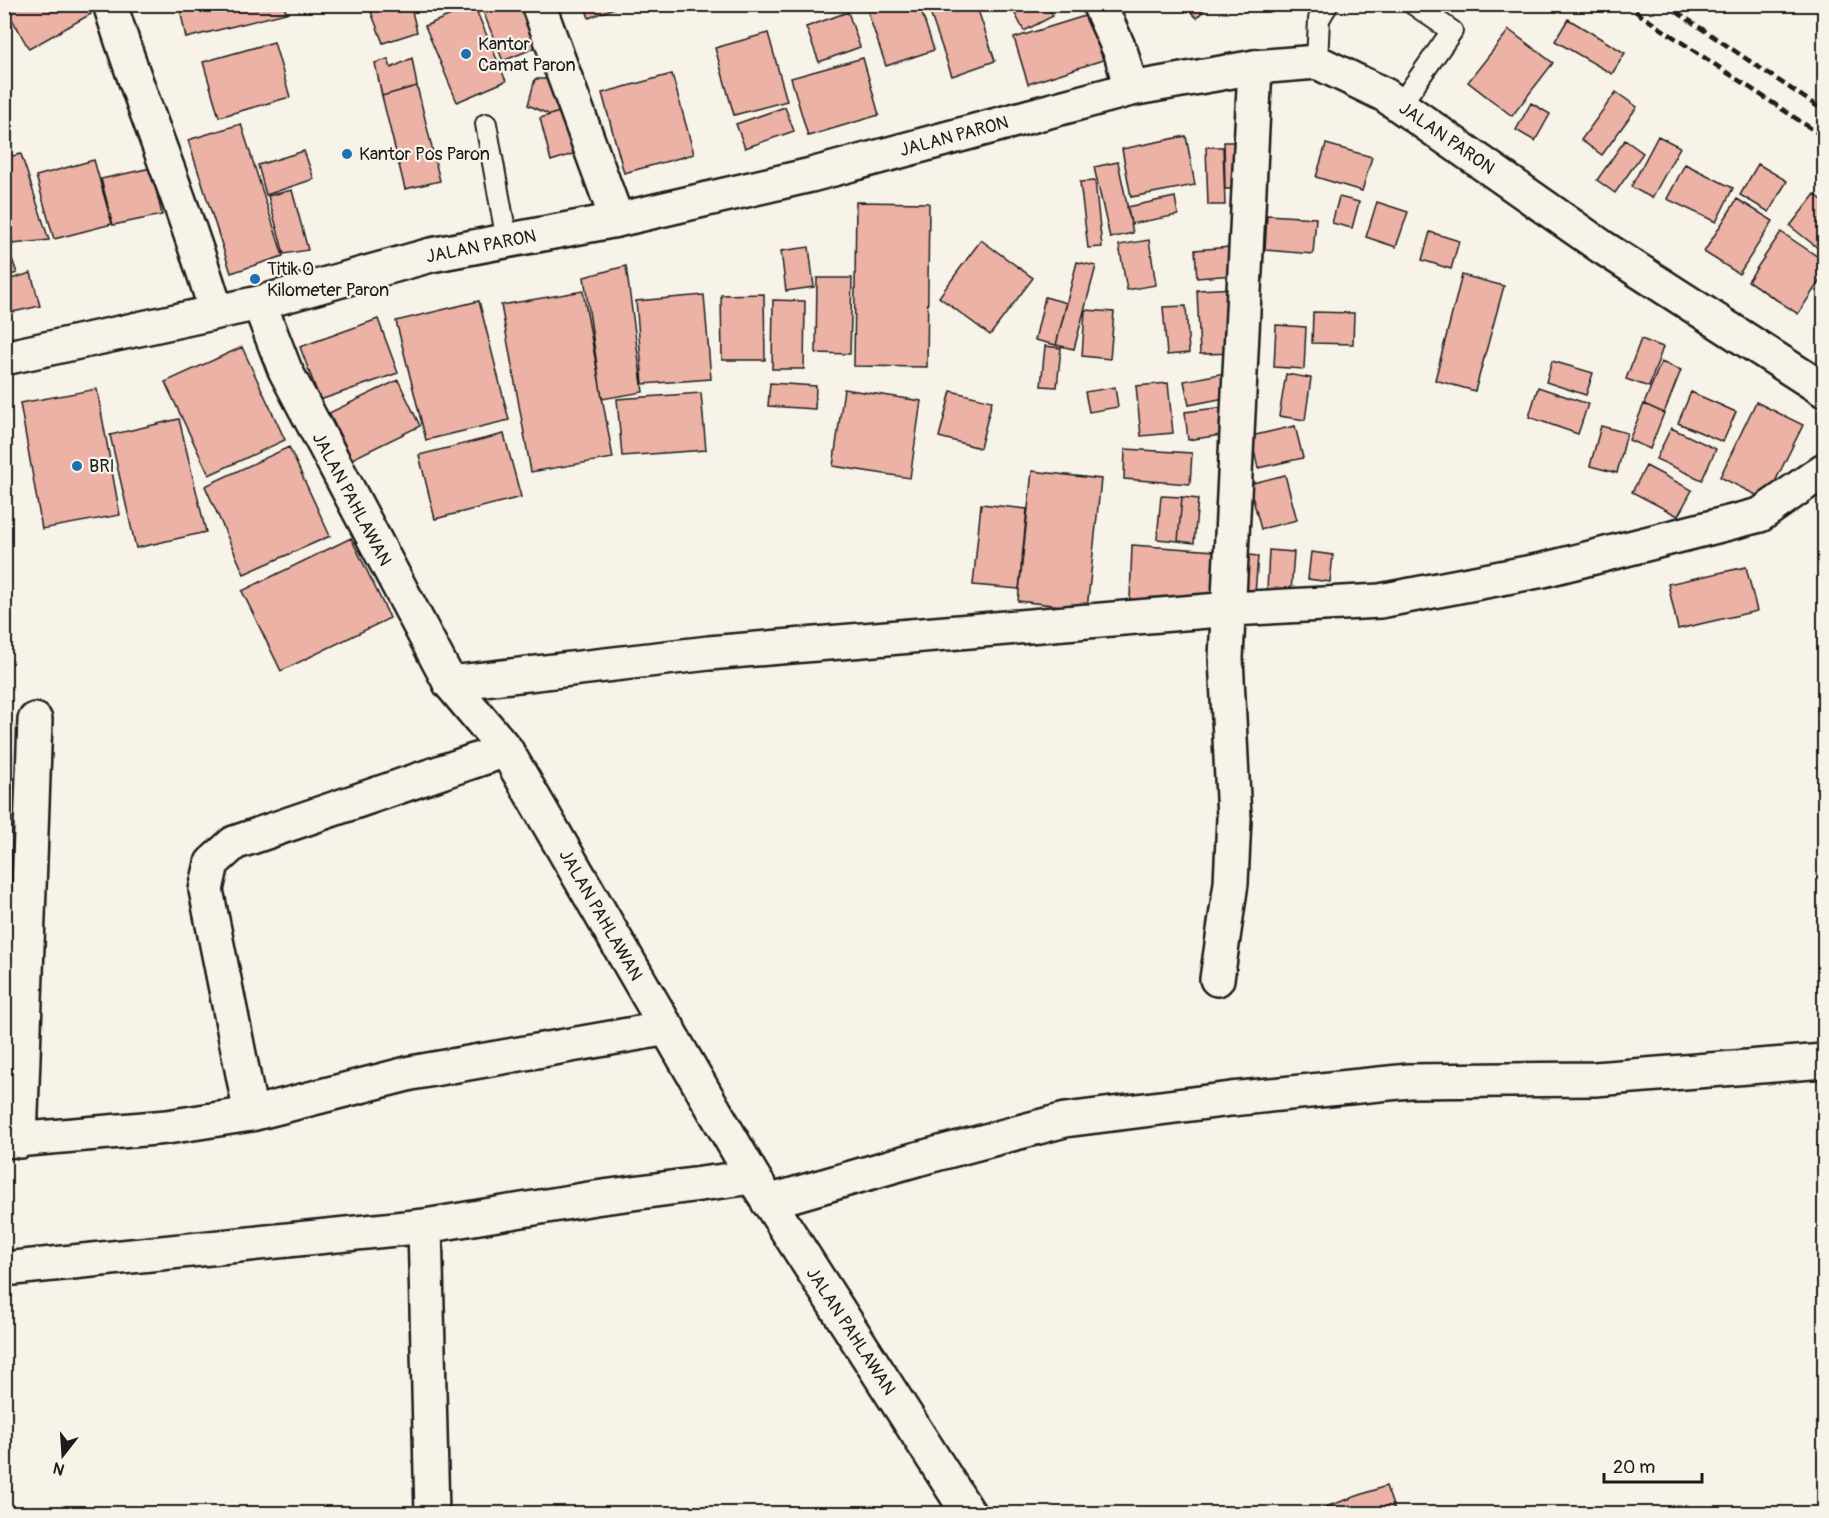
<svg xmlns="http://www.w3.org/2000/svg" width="1829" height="1518" viewBox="0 0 1829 1518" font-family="Pangolin,sans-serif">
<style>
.building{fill:#ebb2a5;stroke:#1c1c1c;stroke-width:1.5}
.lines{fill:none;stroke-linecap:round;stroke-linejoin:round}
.lane-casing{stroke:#1c1c1c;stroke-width:24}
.street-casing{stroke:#1c1c1c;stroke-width:38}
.secondary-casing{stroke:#1c1c1c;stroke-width:38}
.lane{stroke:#f7f3e8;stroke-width:20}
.street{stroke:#f7f3e8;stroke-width:33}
.secondary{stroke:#f7f3e8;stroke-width:33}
.rail{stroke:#1c1c1c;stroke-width:4.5;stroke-dasharray:9 4.5;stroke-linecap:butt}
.poi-dot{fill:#1f6fb2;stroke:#f7f3e8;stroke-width:2}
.labels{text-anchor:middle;stroke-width:4.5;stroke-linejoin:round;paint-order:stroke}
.poi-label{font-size:18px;fill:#1c1c1c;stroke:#f7f3e8;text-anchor:start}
.street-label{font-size:18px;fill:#1c1c1c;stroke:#f7f3e8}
</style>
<rect width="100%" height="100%" fill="#f7f3e8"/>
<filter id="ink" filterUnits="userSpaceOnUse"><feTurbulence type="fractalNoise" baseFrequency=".0167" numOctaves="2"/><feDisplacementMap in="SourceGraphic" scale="12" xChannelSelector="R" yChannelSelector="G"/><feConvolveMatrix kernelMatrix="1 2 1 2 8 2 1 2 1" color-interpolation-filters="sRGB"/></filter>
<g filter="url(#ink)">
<path class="building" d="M21,4H86L91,14L29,49L8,12Z
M179,4H284L286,13L186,38Z
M368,4H416L411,7L417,32L383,43Z
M428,4H443L430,10Z
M480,4H525L542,45L503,61Z
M584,4H624L589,18Z
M865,4H919L934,50L886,66Z
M927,4H976L995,61L952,76Z
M1010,4H1047L1053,16L1024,31Z
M1061,4H1079L1065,11Z
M1182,4H1209L1197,18Z
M474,5L506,81L457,102L425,26Z
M848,12L860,47L819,62L806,27Z
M1088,15L1103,60L1028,84L1014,38Z
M1568,19L1625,53L1612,74L1555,41Z
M1509,30L1553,63L1512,116L1468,82Z
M768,33L787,101L734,115L715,48Z
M274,42L290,97L219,117L203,62Z
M412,58L417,86L382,96L375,63L388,59L391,68Z
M863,58L879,115L808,136L791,78Z
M672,74L694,154L624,173L602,93Z
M535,79H564L572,108L550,115L528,105Z
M417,86L440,181L405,189L382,96Z
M1616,92L1637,107L1602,155L1581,140Z
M1531,103L1550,114L1535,141L1516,130Z
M785,107L794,131L745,148L736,124Z
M572,108L585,150L551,161L540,118Z
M241,124L283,256L231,273L188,140Z
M1186,136L1195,185L1131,197L1122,149Z
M1658,136L1680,147L1652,198L1631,187Z
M1625,140L1643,153L1615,193L1597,180Z
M1224,142H1246L1247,189H1225Z
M1326,144L1372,157L1362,191L1316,177Z
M1206,147H1223L1225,205H1208Z
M304,151L314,179L266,195L258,165Z
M21,154L49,240L13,244L4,215V158Z
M94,160L112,224L54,239L36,176Z
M1118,162L1133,233L1110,238L1094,167Z
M1685,164L1733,188L1716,222L1667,199Z
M1758,164L1787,181L1769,212L1740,195Z
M151,168L162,215L113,225L101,179Z
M1095,181L1102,247L1088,248L1080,182Z
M292,190L308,250L284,254L268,196Z
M1815,194L1824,202V253L1790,226Z
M1175,197L1178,215L1131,224L1127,207Z
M1339,197L1359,202L1352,228L1332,223Z
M1737,199L1773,221L1739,274L1704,252Z
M856,202L929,203L927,367L854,366Z
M1377,202L1408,212L1396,247L1366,237Z
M1267,215L1316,218L1313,254L1265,250Z
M1430,232L1459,241L1451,269L1422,260Z
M1781,232L1824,261V274L1798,314L1748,281Z
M981,240L1033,278L990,335L939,297Z
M1149,240L1156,285L1127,290L1119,245Z
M1242,246L1245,274L1197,278L1195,250Z
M809,247L814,287L786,291L781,251Z
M11,256L17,273L4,277V257Z
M1077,262L1096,266L1074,349L1056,345Z
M626,266L643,392L602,399L584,277Z
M31,273L40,306L4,314V281Z
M1462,275L1504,286L1475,391L1435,380Z
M817,278H852L850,354L816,353Z
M1237,288L1241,353L1200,354L1197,290Z
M583,291L613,458L531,472L501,305Z
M764,294L765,360H722L721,295Z
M704,295L711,379L643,384L636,301Z
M1045,297L1067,303L1056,345L1035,340Z
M773,300L805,301L804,369H772Z
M479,301L509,420L426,440L396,321Z
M1186,306L1189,353L1167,355L1163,307Z
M1085,310L1114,312L1110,359L1082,356Z
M1313,312L1354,313L1353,344L1312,343Z
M378,319L398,373L320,400L300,347Z
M1276,325L1306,327L1304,369L1274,367Z
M1641,339L1663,347L1649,387L1626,379Z
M1045,346L1061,348L1057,387L1041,386Z
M242,347L285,440L209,475L165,382Z
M1552,361L1593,373L1586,395L1546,382Z
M1661,362L1681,370L1664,413L1644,404Z
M1230,372L1235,396L1189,405L1184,381Z
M1286,374L1311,378L1305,420L1279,416Z
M398,380L420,426L352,459L329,413Z
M770,383L816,386L815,409L768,406Z
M1168,383L1173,433L1141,436L1136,386Z
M1115,387L1118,407L1089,412L1085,392Z
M1538,387L1588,404L1578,434L1529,417Z
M97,389L120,515L42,529L20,403Z
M844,389L921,401L910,478L833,466Z
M951,391L992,401L980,448L939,437Z
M1691,392L1736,412L1723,442L1678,423Z
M701,393L706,450L622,456L617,399Z
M1756,402L1803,425L1766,500L1720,477Z
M1644,404L1664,413L1650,449L1629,440Z
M1224,407L1228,434L1188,440L1185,412Z
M179,419L206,532L136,548L110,435Z
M1295,426L1303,458L1258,468L1251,436Z
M1601,426L1627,433L1617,473L1590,466Z
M1671,428L1716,449L1702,480L1656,459Z
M504,434L521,497L435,519L419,455Z
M289,447L330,536L244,574L205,486Z
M1125,449L1192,453L1190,484L1124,479Z
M1646,466L1692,490L1678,516L1632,492Z
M1032,471L1101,479L1087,609L1018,601Z
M1285,475L1297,520L1261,529L1249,484Z
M1161,496L1182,497L1178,541L1157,539Z
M1182,497L1198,499L1194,543L1178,541Z
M981,504L1027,509L1019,589L973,585Z
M351,538L390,618L281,671L242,591Z
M1132,545L1215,551L1211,604L1130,599Z
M1269,550L1294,552L1291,592L1267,591Z
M1311,552L1333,555L1330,582L1308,579Z
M1238,554L1258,556L1255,594L1235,592Z
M1746,567L1757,611L1678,629L1668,584Z
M1386,1486L1396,1514H1305Z"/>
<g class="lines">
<defs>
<path id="lane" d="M1317,62L1319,19L1328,4
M1400,105L1452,31L1413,4
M486,124L507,241"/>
<path id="street" d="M110,4C142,108 185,207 216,311
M538,4L617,220
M1099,4L1121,53L1131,89
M450,683L709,653L1231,609L1380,601L1543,570L1760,515L1824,470
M1217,979L1231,883L1234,818L1226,658L1255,67
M251,1114L206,890L212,863L234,843L506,750
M4,1141L167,1127L251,1114L411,1073L668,1028
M20,1141L35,720
M768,1202L917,1159L1065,1120L1231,1099L1409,1081L1595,1079L1824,1061
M425,1226L432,1514
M4,1269L425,1226L595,1198L753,1177"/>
<path id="secondary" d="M259,303L285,370L450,683L506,750L753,1177L969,1514
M4,358L259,303L431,255L617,220L811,175L1131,89L1255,67L1317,62L1385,95L1602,247L1824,390"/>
</defs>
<use href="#lane" class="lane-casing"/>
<use href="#street" class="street-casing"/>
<use href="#secondary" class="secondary-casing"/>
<use href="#lane" class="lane"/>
<use href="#street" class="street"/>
<use href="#secondary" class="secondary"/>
<path class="rail" d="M1624,4L1824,137
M1665,4L1824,111"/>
</g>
</g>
<g class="poi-dot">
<circle cx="466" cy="54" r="6"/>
<circle cx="347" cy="154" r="6"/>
<circle cx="255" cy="279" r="6"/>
<circle cx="77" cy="466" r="6"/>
</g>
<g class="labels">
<g class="poi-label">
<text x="478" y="50">Kantor<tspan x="478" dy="21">Camat Paron</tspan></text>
<text x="359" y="160">Kantor Pos Paron</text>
<text x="267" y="275">Titik 0<tspan x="267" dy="21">Kilometer Paron</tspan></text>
<text x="89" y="472">BRI</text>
</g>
<g class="street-label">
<text transform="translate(954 136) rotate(-15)" y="6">JALAN PARON</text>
<text transform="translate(1447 138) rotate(35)" y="6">JALAN PARON</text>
<text transform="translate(481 246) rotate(-11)" y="6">JALAN PARON</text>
<text transform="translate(352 499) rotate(62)" y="6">JALAN PAHLAWAN</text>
<text transform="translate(601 915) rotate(60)" y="6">JALAN PAHLAWAN</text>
<text transform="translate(851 1331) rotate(57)" y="6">JALAN PAHLAWAN</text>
</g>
</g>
<rect width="1829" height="1518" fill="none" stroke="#f7f3e8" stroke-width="24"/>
<rect x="12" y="12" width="1805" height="1494" fill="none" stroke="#1c1c1c" stroke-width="2" filter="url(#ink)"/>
<g transform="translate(63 1455) rotate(197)" stroke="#f7f3e8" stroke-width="4.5" paint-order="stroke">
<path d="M0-4.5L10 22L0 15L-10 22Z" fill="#1c1c1c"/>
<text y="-9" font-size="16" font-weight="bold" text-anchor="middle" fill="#1c1c1c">N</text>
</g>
<path d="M1604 1473v9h98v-9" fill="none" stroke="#1c1c1c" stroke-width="3"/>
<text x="1613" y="1473" font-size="18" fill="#1c1c1c" stroke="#f7f3e8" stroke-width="4.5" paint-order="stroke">20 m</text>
</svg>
